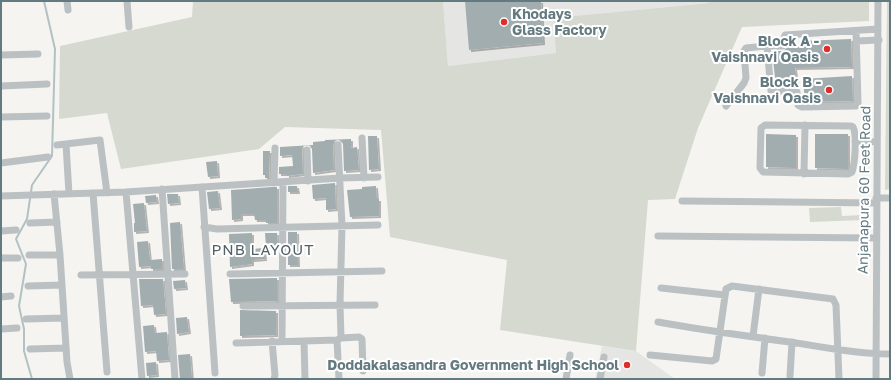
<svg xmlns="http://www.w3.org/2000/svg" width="891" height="380" viewBox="0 0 891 380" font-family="'Golos Text',sans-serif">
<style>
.built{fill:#e5e5e4}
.green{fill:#d5d9d0}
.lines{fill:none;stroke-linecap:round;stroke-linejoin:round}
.stream{stroke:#b2c2c4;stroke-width:2}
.building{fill:#a2adb0;filter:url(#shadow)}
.minor{stroke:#bbc1c3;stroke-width:7}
.poi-dot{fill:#dd2f28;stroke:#fff;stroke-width:1.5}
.labels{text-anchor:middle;stroke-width:4;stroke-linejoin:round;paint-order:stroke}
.poi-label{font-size:14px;font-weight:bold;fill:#647a81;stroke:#fff;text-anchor:end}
.street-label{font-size:14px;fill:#647a81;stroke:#fff}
.neighbourhood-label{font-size:15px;letter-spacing:1px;fill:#526166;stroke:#fff}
</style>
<defs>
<filter id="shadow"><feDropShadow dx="2" dy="2" stdDeviation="0" flood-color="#0004"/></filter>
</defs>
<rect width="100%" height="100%" fill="#f5f4f1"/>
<path class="built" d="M443,1H709V3L553,18L556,53L448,66Z
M602,346L636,351L675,379H595Z"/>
<path class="green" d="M193,1H443L448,66L556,53L553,18L709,3V1H869V21L742,27L698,128L675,199L648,200L636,351L500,330L507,260L390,237L381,130L285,127L259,149L121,169L107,113L59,119L60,46L192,17Z
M887,1H890V189L885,190Z
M841,207L842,216L863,215V220L810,222L809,208Z"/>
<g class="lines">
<path class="stream" d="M32,379L24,351V329L19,306L26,264L16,239L27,219L32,185L52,156L55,49L44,1"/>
</g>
<path class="building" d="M465,1H541L543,43L469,50Z
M851,39L852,67L795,68L797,84L776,86L772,51H783L788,47L801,46V41Z
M852,76L853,101L805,102L803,79Z
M766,134L796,135V168L766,167Z
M815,134H848V169L815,168Z
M368,136H377L379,169L369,170Z
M351,139V148L357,147L359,170L344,171L343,144L341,141L338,140L335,141L333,145L334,170L313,173L312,149L310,146L306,145L303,147L302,150L303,174L287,176V174H279V167L293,166L292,155L280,156V147L313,145V142L325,141V140Z
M263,151H270L269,178H265V175H263Z
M217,161L218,176L208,177L206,162Z
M335,183L336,209L326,210V198L313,199L312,185Z
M288,186H297L298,192H288Z
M376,186L377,199H379V216L350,217L347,190L362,189V187Z
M272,187H277V223H266V220H255L254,214H241V219L232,220L231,190Z
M218,191L220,208L209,209L207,192Z
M167,194H178L179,203L168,204Z
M156,195L157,202L146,203L145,196Z
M144,203L147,231L134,232V223H135L133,204Z
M180,222L184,269H172L170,223Z
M288,232H297L298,265H288Z
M252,233V249L264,248L265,259L252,260V264L230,267L229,234Z
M265,233H277L278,246L266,247Z
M148,241L150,260L162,259V269H151V266L139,267L137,242Z
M277,278V301L231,302L229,279Z
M139,279H163L166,314L154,315L153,305L141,306Z
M185,280L186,288L174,289L173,281Z
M240,310L276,311V335L240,336Z
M187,317L189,332L177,334L176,318Z
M154,325L155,333L167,332L169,360L157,361L156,351L145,352L143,326Z
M190,354L192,379H180L178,355Z
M156,362L157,375L147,376L146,363Z"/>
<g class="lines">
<path class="minor" d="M67,1L68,10
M127,1L129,27
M856,31L858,103L856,106L802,107L798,105L797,92L771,91L767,46H783L784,38L785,35L878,29
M856,41L879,40
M1,55L38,54
M1,86L47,84
M726,106L744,83L746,78L744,51L746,48L767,46
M1,117L47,116
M765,125L851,126L853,127C857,135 855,163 852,172L848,174L763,172L760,168L761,128Z
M362,138L364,178
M855,141L877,142
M66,144L69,194
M57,145L100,140L107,193
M307,150L308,181
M1,163L48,157
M804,174L805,125
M274,183L275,148
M202,187L215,373
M162,189L175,379
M126,192L340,178L378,177
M93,193L107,372
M54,194L60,255L67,362L70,379
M1,196L126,192L142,379
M876,198H890
M682,201L876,203
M30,223L57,222
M204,227L217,229L378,225
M1,231L16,230
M658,236L876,238
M29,255H60
M1,258H18
M230,274L382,271
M81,275L185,274
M28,286L62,285
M661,288L725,295
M1,297L11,296
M243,306L375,305
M26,319L64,318
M658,322C702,330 746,336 790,342C823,347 857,354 890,354
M1,329L17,328
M753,336L759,289
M341,338L359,337L362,339L363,371
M337,340L339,379
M272,341L275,375L274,379
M282,341L283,182
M304,341L305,379
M236,343L337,340L341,338L340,304L342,226L338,145
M30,349L66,348
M650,355L712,361L716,359L726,289L732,286L833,299L836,305L839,379
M762,373L765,338
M790,376L792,342
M566,379L570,355
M600,379L604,357
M876,379L878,1"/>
</g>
<g class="poi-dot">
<circle cx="504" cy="22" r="4"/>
<circle cx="827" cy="49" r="4"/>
<circle cx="829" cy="90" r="4"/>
<circle cx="627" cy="365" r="4"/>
</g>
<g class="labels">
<g class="poi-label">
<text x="512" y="19" text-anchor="start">Khodays<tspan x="512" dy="16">Glass Factory</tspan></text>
<text x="819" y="46">Block A -<tspan x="819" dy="16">Vaishnavi Oasis</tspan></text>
<text x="821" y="87">Block B -<tspan x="821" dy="16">Vaishnavi Oasis</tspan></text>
<text x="619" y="370">Doddakalasandra Government High School</text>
</g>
<g class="street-label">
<text transform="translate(864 190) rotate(-89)" y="5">Anjanapura 60 Feet Road</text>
</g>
<g class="neighbourhood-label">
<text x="263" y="255">PNB LAYOUT</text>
</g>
</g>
<rect width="891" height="380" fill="none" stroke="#647a81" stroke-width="4"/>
</svg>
